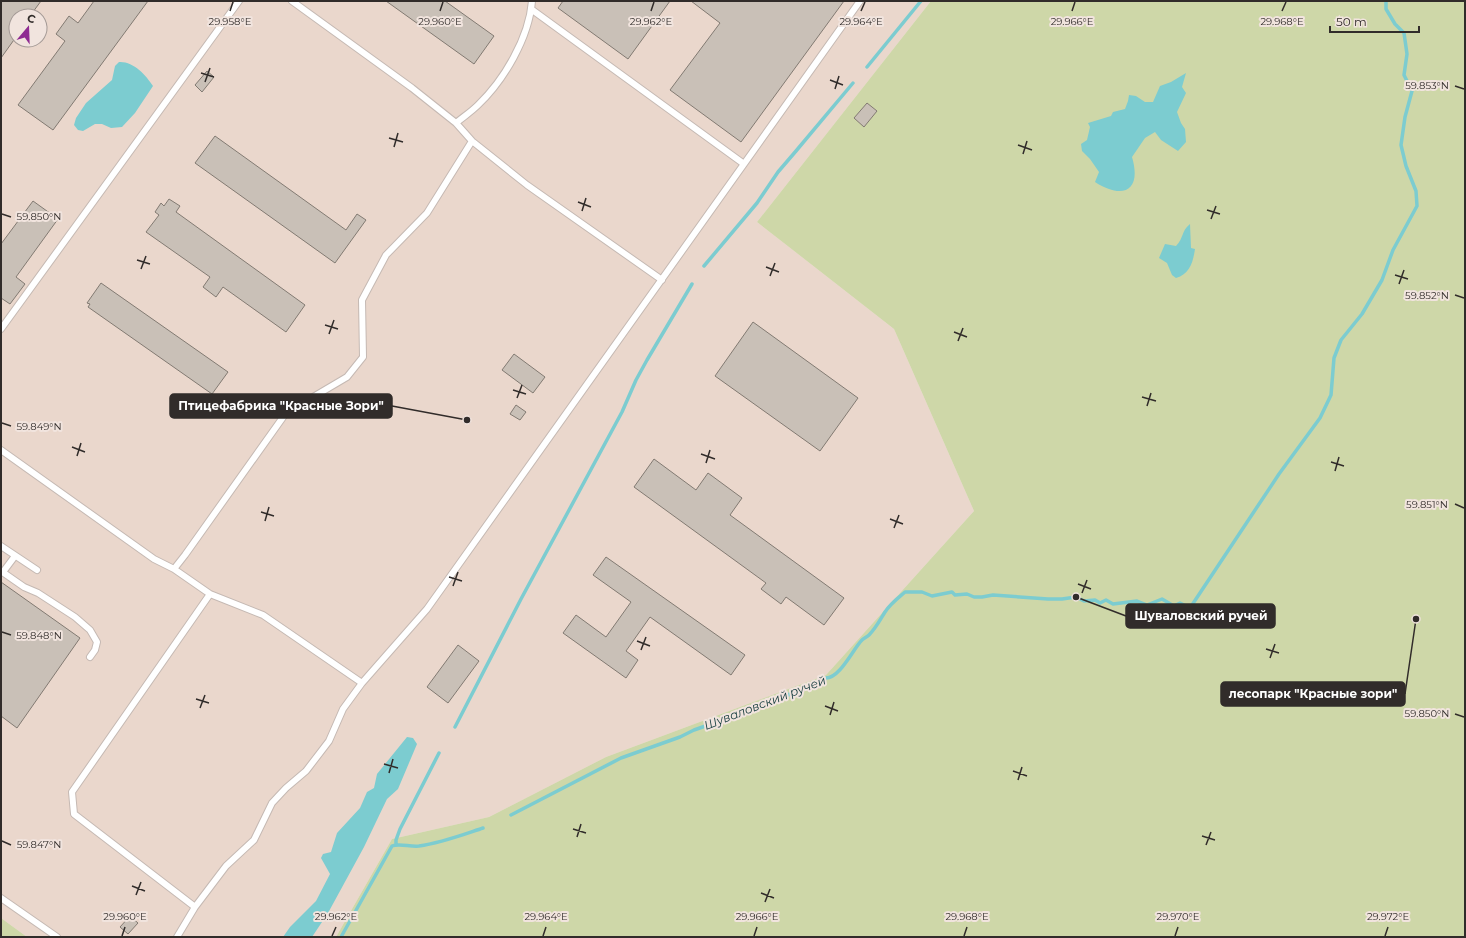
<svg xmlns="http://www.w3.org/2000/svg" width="1466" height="938" viewBox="0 0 1466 938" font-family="Montserrat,sans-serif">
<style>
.built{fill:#ead7cc;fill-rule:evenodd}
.green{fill:#ced7a8}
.water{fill:#7cccd0}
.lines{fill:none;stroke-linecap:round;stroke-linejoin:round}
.stream{stroke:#7cccd0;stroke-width:3.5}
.building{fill:#c9c0b7;stroke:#827a72}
.service-casing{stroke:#c5b9b3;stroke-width:8}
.service{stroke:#fff;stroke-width:6}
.ticks{fill:none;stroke:#312c2a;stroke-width:1.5}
.labels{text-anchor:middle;stroke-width:4;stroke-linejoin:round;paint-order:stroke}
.water-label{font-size:12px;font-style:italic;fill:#10383a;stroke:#f1e4de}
.ticks-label{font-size:10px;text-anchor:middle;fill:#312c2a;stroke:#f1e4de;stroke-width:4;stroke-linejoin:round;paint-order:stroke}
.leader{fill:none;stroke:#312c2a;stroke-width:1.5}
.callout-dot{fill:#312c2a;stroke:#f1e4de;stroke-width:1.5}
.callout{fill:#312c2a;stroke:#312c2a;stroke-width:1.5}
.callout-label{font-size:12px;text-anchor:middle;font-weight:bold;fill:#fff}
</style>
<rect width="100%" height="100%" fill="#f1e4de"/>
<path class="built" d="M1,1H931L757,222L894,329L974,511L826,675L606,757L489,817L392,839L336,937H27L1,918ZM16,16H40V40H16Z"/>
<path class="green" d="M931,1H1465V937H336L392,839L489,817L606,757L826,675L974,511L894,329L757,222Z
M1,918L27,937H1Z"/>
<path class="water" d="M119,62C133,61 146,75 153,86L135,113L122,127L111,128L102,124H95L83,131L78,130L74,125L76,118L86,103L112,80L115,66Z
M1186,73L1182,87L1186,93L1177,112L1181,123L1185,129L1186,142L1178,151L1161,140L1155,132L1145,138L1132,157C1142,191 1123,200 1095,182L1099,172L1090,159L1082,151L1081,144L1087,140L1090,127L1088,123L1111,116L1113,112L1125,109L1128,101L1129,95L1136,96L1145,102H1153L1160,86L1171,82Z
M1190,224L1191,248L1195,249C1193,262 1190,274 1176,278L1172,275L1167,263L1159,258L1165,244L1176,246C1184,238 1181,231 1190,224Z
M407,737L413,738L417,744L398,789L387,799L364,847L328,913L312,937H283L290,927L316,901L330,874L321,858L323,854L331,852L337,833L360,808L367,792L374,788L377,774Z"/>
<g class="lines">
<path class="stream" d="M867,67L921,1
M704,266L757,203L778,172L796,151L853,83
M455,727L521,599L622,412L636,380L647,360L692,284
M511,815L621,758L680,737L694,730L717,722L748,708L764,703L770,702L823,681L826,678C840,678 853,649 862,640C864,638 867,637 869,635C876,628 880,620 885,612C890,604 898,598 905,592H922L932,596L952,592L955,595L967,594L974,597H982L993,595L1048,599H1062L1076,597L1084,601L1095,600L1100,603L1106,600L1113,604L1137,601L1147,605L1162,599L1174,606L1180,603L1190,608L1279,474L1320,418L1331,395L1334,358L1341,340L1362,314L1382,280L1393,250L1417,206L1416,191L1406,166L1401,145L1405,117L1412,91L1404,75L1407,54L1404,33L1395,24L1386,9V1
M396,844V840L400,829L439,753
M341,937L392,846C399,843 410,847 419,846C441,843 462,835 483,828"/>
</g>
<path class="building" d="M1,1H41L30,16H16V37L1,58Z
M94,1H148L53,130L18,105L65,41L56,34L69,16L78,23Z
M386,1H445L494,36L474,64Z
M563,1H670L628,59L558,8Z
M691,1H844L741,142L670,90L720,23Z
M207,71L214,77L202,92L195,85Z
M867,103L877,111L864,127L854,118Z
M215,136L346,230L357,214L366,220L335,263L195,163Z
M169,199L180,206L176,212L305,305L286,332L223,287L216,297L203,287L210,277L146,232L159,215L155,212L161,203L164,206Z
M33,201L58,219L16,277L25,284L10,304L1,298V244Z
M101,283L228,372L212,394L88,307L90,304L87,303Z
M753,322L858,398L820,451L715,376Z
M514,354L545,377L533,393L502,370Z
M516,405L526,412L520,420L510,414Z
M654,459L696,490L708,473L742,498L730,515L844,598L824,625L786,597L781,604L761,589L766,583L634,487Z
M606,557L745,655L731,675L650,617L626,651L638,660L626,678L563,633L576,615L606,637L631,602L593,575Z
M1,582L80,638L17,728L1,716Z
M458,645L479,661L448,703L427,687Z
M130,916L138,923L128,934L120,927Z"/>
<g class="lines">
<defs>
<path id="service" d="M292,1L412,88L456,123L472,141L527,185L662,280
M531,9L744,164
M456,123C463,117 471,112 478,105C504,80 529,38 532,1
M1,329L239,1
M1,450L154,559L174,569L210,594L263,615L362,683
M1,546L37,570
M174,569L185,555L286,413L347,377L363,357L362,300L386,255L427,213L472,141
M1,571L24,587L38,593L75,617L90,630L97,642L95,650L90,657
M3,572L15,556
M1,898L57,937
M195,907L74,814L72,792L210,594
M177,937L195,907L226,866L254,840L272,803L286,788L306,771L329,741L343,709L362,683L427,609L860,1"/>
</defs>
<use href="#service" class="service-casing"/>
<use href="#service" class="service"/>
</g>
<path class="ticks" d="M230,11L233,2M440,11L443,2M651,11L654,2M861,11L865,2M1072,11L1075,2M1282,11L1286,2M201,73L214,77M830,80L843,85M205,82L210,68M1455,86L1464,89M835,89L839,76M389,138L403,142M1018,145L1032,150M394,147L398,133M1023,154L1027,141M578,202L591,207M1207,210L1220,214M582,211L586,198M2,214L11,217M1211,219L1216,206M137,260L150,264M766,267L779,272M141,269L146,256M1395,275L1408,279M770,276L775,263M1399,284L1404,270M1455,295L1464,298M325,325L338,329M954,332L967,337M329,334L334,320M958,341L963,328M513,390L526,394M1142,397L1156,401M517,398L522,385M1147,406L1151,393M2,423L11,426M72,447L85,452M701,454L715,459M77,456L81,443M1331,462L1344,466M706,463L710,450M1335,471L1339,457M1455,504L1464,508M261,512L274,516M890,519L903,524M265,521L269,507M894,528L899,515M449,577L462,581M1078,584L1091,589M453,586L458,572M1082,593L1087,580M2,632L11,635M637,641L650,646M1266,649L1279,653M641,650L646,637M1270,658L1275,644M196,699L209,703M825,706L838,711M200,708L205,695M1455,714L1464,717M830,715L834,702M384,764L398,768M1013,771L1027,776M389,773L393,759M1018,780L1022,767M573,829L586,833M1202,836L1215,840M577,837L581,824M2,841L11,845M1206,845L1211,832M132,886L145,891M761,893L774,898M136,895L141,882M765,902L770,889M122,936L125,927M332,936L336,927M543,936L546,927M754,936L757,927M964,936L967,927M1175,936L1178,927M1385,936L1388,927"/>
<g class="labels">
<g class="water-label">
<text transform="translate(765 703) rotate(-21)" y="4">Шуваловский ручей</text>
</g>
</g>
<g class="ticks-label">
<text x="230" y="25">29.958°E</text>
<text x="440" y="25">29.960°E</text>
<text x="651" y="25">29.962°E</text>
<text x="861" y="25">29.964°E</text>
<text x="1072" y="25">29.966°E</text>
<text x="1282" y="25">29.968°E</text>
<text x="1427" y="89">59.853°N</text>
<text x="39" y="220">59.850°N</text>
<text x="1427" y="299">59.852°N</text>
<text x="39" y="430">59.849°N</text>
<text x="1427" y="508">59.851°N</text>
<text x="39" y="639">59.848°N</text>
<text x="1427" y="717">59.850°N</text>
<text x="39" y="848">59.847°N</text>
<text x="125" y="920">29.960°E</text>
<text x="336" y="920">29.962°E</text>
<text x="546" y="920">29.964°E</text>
<text x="757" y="920">29.966°E</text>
<text x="967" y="920">29.968°E</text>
<text x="1178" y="920">29.970°E</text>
<text x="1388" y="920">29.972°E</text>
</g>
<path class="leader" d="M467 420L392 406M1076 597L1126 616M1416 619L1405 694"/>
<g class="callout-dot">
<circle cx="467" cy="420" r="4"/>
<circle cx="1076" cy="597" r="4"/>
<circle cx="1416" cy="619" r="4"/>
</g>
<g class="callout">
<rect x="170" y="394" width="222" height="24" rx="4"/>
<rect x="1126" y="604" width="149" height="24" rx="4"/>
<rect x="1221" y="682" width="184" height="24" rx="4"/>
</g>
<g class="callout-label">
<text x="281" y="410">Птицефабрика "Красные Зори"</text>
<text x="1201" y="620">Шуваловский ручей</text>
<text x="1313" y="698">лесопарк "Красные зори"</text>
</g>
<rect width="1466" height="938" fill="none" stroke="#312c2a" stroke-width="4"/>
<g transform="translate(28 28) rotate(19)"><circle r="19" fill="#f1e4de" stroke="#a49a96"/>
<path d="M0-3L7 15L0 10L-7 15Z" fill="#8f2b92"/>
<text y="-6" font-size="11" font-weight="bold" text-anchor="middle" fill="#312c2a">С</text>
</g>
<path d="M1330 26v6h89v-6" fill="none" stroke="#312c2a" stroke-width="2"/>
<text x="1336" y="26" font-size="12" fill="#312c2a" stroke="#f1e4de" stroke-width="3" paint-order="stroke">50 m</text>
</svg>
